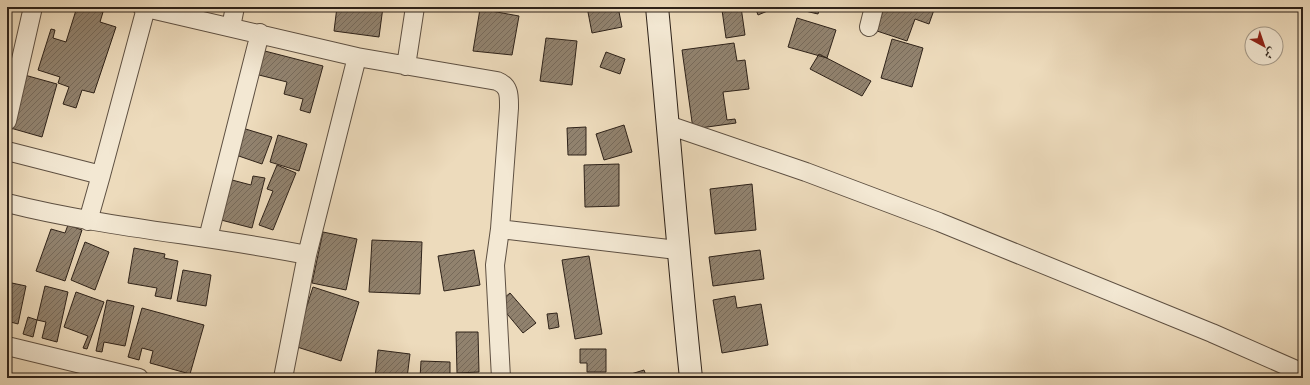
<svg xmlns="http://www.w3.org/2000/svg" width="1310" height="385" viewBox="0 0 1310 385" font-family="'Sorts Mill Goudy',Amiri,serif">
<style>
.building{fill:url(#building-hatch);stroke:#2e2219}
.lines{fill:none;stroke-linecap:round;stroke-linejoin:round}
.street-casing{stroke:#5e5042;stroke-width:20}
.secondary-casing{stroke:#2e2219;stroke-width:24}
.street{stroke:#f3e8d3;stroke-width:18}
.secondary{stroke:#f3e8d3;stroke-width:22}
</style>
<defs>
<pattern id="building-hatch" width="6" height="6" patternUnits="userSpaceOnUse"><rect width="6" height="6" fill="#91826e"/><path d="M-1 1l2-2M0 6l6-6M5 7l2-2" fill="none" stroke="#776a5a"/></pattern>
</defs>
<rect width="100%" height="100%" fill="#eddbbc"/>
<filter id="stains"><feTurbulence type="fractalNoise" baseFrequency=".005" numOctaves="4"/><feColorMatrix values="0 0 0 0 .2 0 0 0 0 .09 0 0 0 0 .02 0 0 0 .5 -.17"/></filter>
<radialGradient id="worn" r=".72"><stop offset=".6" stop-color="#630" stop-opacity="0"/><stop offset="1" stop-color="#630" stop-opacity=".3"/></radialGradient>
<path class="building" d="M77,7H86L103,12L100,22L116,27L94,93L82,90L76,108L63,104L69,87L58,83L60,77L38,70L51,29L55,30L53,38L66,42Z
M337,7H383L379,37L334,31Z
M587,7H618L622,27L592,33Z
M741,7L745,35L726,38L722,10Z
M755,7H777L758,15Z
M788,7H820L818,14Z
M884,7H935L929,24L915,19L907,41L877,31Z
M480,9L519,16L512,55L473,51Z
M797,18L836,30L827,58L788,47Z
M546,38L577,41L572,85L540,81Z
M892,39L923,48L912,87L881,78Z
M734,43L737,61L745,60L749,89L723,92L727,120L735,119L736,123L693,129L682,50Z
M257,49L323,66L310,113L300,110L303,99L284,94L287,82L251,73Z
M606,52L625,59L620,74L600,67Z
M819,54L871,81L862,96L810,69Z
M21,74L57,84L42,137L7,127Z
M624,125L632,152L604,160L596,134Z
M239,127L272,137L262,164L230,153Z
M586,127V155H568L567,128Z
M278,135L307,144L299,171L270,162Z
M619,164V206L585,207L584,165Z
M277,165L296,173L273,230L259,225L273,191L267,189Z
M253,176L265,178L252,228L221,220L232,180L251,185Z
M752,184L756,230L715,234L710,189Z
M68,225L82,230L65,281L36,271L51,229L65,233Z
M323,232L357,239L346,290L312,283Z
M372,240L422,242L420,294L369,292Z
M85,242L109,252L95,290L71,280Z
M134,248L165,254L164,258L178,261L171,299L155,296L157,288L128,283Z
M474,250L480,285L444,291L438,256Z
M760,250L764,279L713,286L709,257Z
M589,256L602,334L575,339L562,260Z
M183,270L211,275L206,306L177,301Z
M7,282L26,286L18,324L7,321Z
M45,286L68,292L57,342L42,338L46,322L37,320Z
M313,287L359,302L341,361L294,346Z
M76,292L104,302L87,349L83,348L88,336L64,327Z
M510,293L536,323L523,333L498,303Z
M735,296L737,308L761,304L768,345L722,353L713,300Z
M107,300L134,306L125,346L104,342L102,352L96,351Z
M142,308L204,325L190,374L150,363L153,351L142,348L139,360L128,357Z
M557,313L559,327L549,329L547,314Z
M28,317L37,320L33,337L23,334Z
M456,332H478L479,372L457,373Z
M580,349H606V372H587V363H580Z
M378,350L410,354L407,378H375Z
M421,361L450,362V378H420Z
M644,370L647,378H618Z"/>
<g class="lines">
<defs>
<path id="street" d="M142,7L357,57L497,81C510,86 509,96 509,108L500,229L495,265L501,378
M231,27L235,7
M869,27L874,7
M406,66L415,7
M7,121L33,7
M668,125L806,172L939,222L1212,333L1303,373
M7,151L101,175L146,8
M7,203C106,228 207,235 307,255L357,57
M88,221L101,175
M500,229L677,250
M208,238L260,33
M7,346L139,378
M283,378L307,255"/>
<path id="secondary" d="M657,7C669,131 678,254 691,378"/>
</defs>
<use href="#street" class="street-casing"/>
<use href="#secondary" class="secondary-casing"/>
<use href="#street" class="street"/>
<use href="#secondary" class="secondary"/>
</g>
<rect width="1310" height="385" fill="none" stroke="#eddbbc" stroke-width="24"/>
<rect x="8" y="8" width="1294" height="369" fill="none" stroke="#2e2219" stroke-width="2"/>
<rect x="12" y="12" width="1286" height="361" fill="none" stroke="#2e2219"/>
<g transform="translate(1264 46) rotate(140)"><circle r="19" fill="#f3e8d3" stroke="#a49989"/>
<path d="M0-3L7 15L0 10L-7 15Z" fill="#8f2418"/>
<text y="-6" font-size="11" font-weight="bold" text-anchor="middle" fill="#2e2219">ش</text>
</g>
<rect width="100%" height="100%" filter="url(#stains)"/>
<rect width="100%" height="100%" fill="url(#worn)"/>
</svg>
